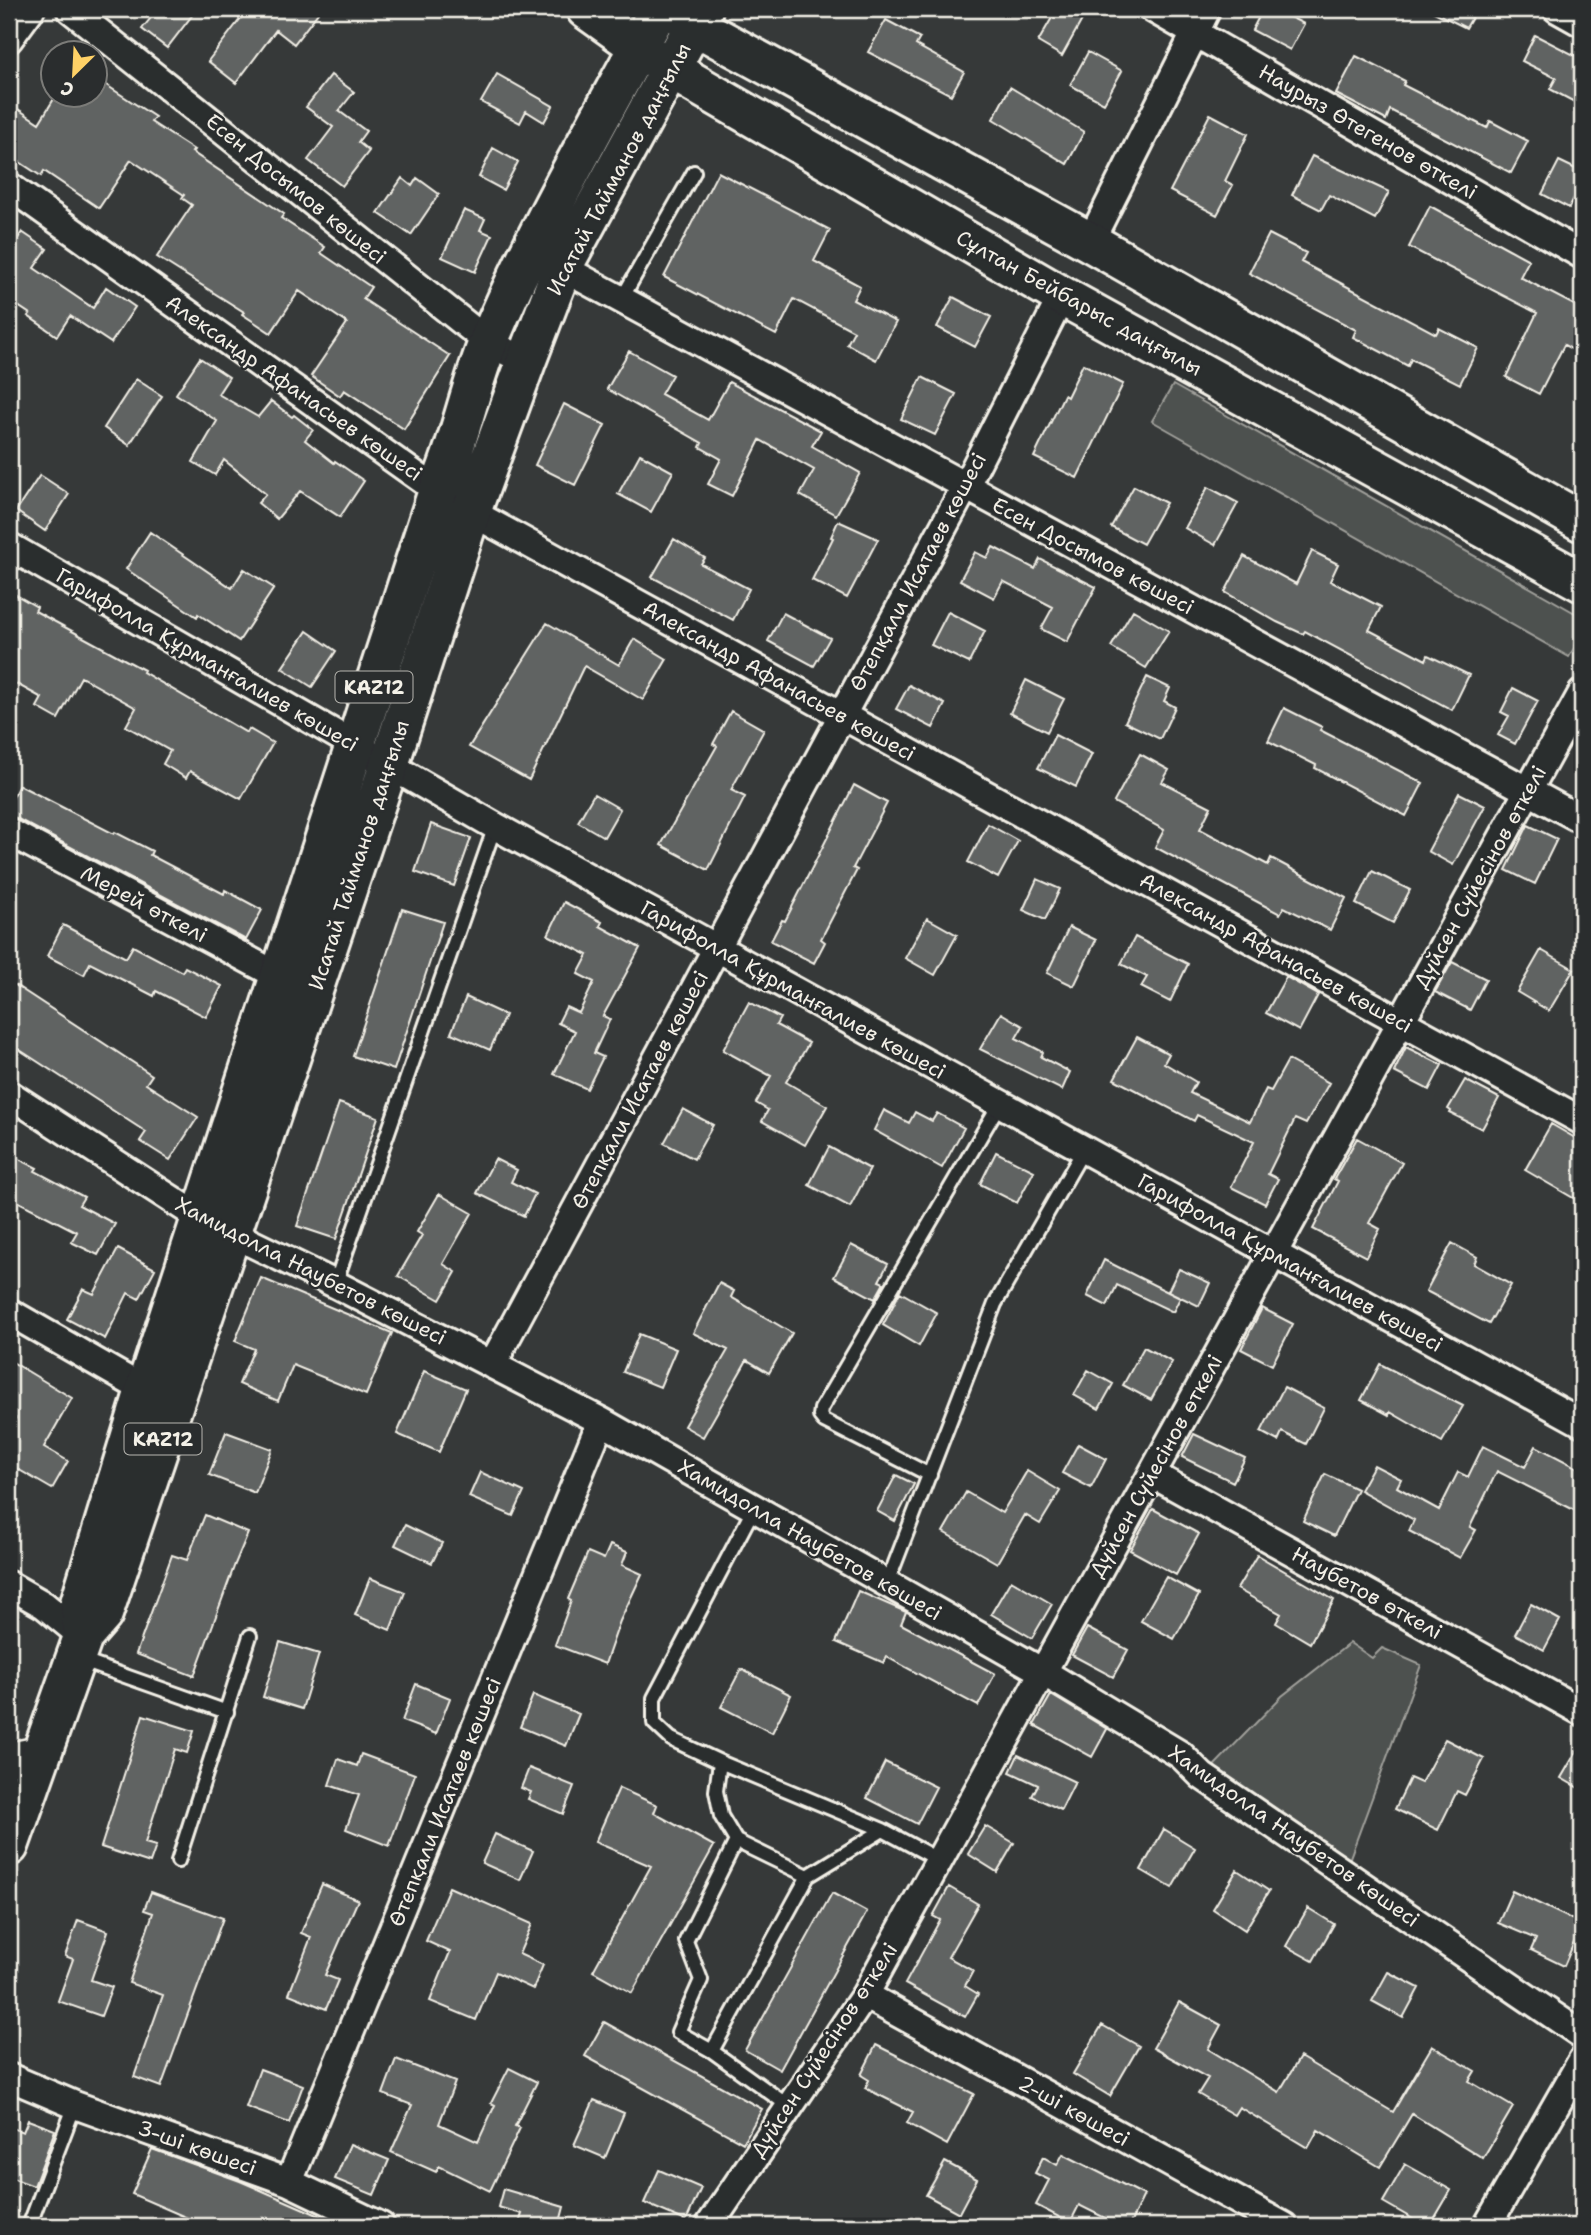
<svg xmlns="http://www.w3.org/2000/svg" width="1591" height="2235" viewBox="0 0 1591 2235" font-family="'Shantell Sans',sans-serif">
<style>
.green{fill:#4e514f;stroke:#a1a19c;stroke-width:2}
.building{fill:#616362;stroke:#f4f1e8;stroke-width:2}
.lines{fill:none;stroke-linecap:round;stroke-linejoin:round}
.service-casing{stroke:#f4f1e8;stroke-width:18}
.minor-casing{stroke:#f4f1e8;stroke-width:32}
.tertiary-casing{stroke:#f4f1e8;stroke-width:37}
.primary-casing{stroke:#f4f1e8;stroke-width:44}
.service{stroke:#2a2d2e;stroke-width:12}
.minor{stroke:#2a2d2e;stroke-width:26}
.tertiary{stroke:#2a2d2e;stroke-width:32}
.primary{stroke:#2a2d2e;stroke-width:38}
.labels{text-anchor:middle;stroke-width:5;stroke-linejoin:round;paint-order:stroke}
.shield{fill:#2a2d2e;stroke:#b7b6b0;stroke-width:2}
.shield-label{font-size:19px;font-weight:bold;fill:#f4f1e8}
.street-label{font-size:21px;fill:#f4f1e8;stroke:#2a2d2e}
</style>
<rect width="100%" height="100%" fill="#363939"/>
<filter id="ink" filterUnits="userSpaceOnUse"><feTurbulence type="fractalNoise" baseFrequency=".0143" numOctaves="2"/><feDisplacementMap in="SourceGraphic" scale="14" xChannelSelector="R" yChannelSelector="G"/><feConvolveMatrix kernelMatrix="1 2 1 2 8 2 1 2 1" color-interpolation-filters="sRGB"/></filter>
<g filter="url(#ink)">
<path class="green" d="M1173,385L1582,617V634L1569,657L1152,421Z
M1350,1643L1372,1658L1382,1648L1421,1665L1348,1863L1212,1768L1282,1696Z"/>
<path class="building" d="M158,9H197L167,48L142,29Z
M248,9H321L294,44L276,30L236,83L208,61Z
M1057,9L1082,20L1062,56L1038,42Z
M1263,9H1274L1304,24L1290,50L1252,30Z
M1428,9H1477L1466,28Z
M886,20L920,38L916,45L964,72L951,95L868,52Z
M1535,35L1582,59V106L1550,89L1556,78L1522,61Z
M1088,52L1122,71L1104,103L1070,85Z
M1356,56L1405,81L1403,85L1487,128L1490,121L1528,141L1511,173L1390,110L1386,120L1336,94Z
M497,74L553,106L544,122L526,111L520,123L481,102Z
M331,75L354,92L339,111L366,131L358,142L369,151L342,186L308,160L333,127L306,107Z
M94,77L155,117L151,122L194,150L192,152L284,214L281,218L325,247L321,253L371,287L363,299L450,356L404,429L344,390L340,396L311,376L347,323L299,291L271,333L242,314L244,312L157,257L192,205L182,198L184,195L131,160L99,208L44,171L41,176L9,155V103L39,123L57,94H94Z
M1010,87L1084,132L1067,164L993,119Z
M1210,114L1248,134L1225,181L1233,185L1217,215L1170,191Z
M493,148L518,162L503,190L479,177Z
M1312,156L1389,192L1375,219L1329,195L1321,210L1292,195Z
M1559,161L1582,172V182L1569,208L1542,194Z
M718,172L830,230L814,261L860,286L853,300L896,322L876,360L847,344L854,331L794,299L776,335L664,277Z
M402,178L412,186L417,178L439,194L411,235L378,213Z
M1430,206L1529,260L1520,277L1582,309V355L1564,345L1539,394L1506,377L1537,313L1409,247Z
M464,210L485,219L480,230L492,235L475,272L442,257Z
M22,232L47,249L34,268L93,308L106,287L135,307L111,343L70,316L57,336L28,316L30,314L9,300V252Z
M1269,234L1306,253L1301,262L1436,334L1439,328L1478,348L1460,384L1411,359L1408,366L1353,337L1356,330L1249,273Z
M953,297L991,317L975,347L937,327Z
M629,351L672,375L661,394L708,420L729,382L821,431L812,446L860,473L836,515L800,495L814,470L760,440L732,496L708,484L721,459L700,447L702,443L607,389Z
M200,358L229,377L218,394L258,417L271,401L292,417L294,415L313,430L305,440L334,463L335,461L364,481L340,517L300,491L277,519L258,503L266,494L224,460L215,475L193,462L217,421L176,394Z
M1083,364L1123,384L1077,478L1034,457L1064,395L1067,397Z
M922,377L956,394L935,435L901,419Z
M136,379L162,396L129,445L104,428Z
M564,404L605,425L575,485L535,465Z
M640,454L673,472L651,512L618,494Z
M40,475L69,494L45,531L16,511Z
M1134,486L1166,503L1143,544L1111,527Z
M1208,487L1238,503L1215,545L1185,528Z
M838,521L878,539L847,598L812,580L833,538L831,537Z
M150,532L232,588L244,569L274,588L239,641L198,614L197,617L126,569Z
M674,539L705,558L701,564L749,589L733,620L652,577Z
M993,547L1035,569L1040,559L1096,587L1067,642L1041,629L1053,607L1003,581L994,598L960,580L975,552L987,558Z
M1312,551L1338,564L1330,581L1381,607L1369,630L1426,660L1428,655L1469,675L1452,710L1305,631L1303,634L1277,622L1225,592L1244,556L1296,584Z
M9,591L37,607L35,611L144,670L143,672L247,733L249,729L273,743L241,799L190,771L186,778L163,764L170,751L126,726L136,708L81,677L58,719L37,707L42,698L9,680Z
M1133,610L1169,631L1146,668L1111,647Z
M948,612L985,631L969,663L931,645Z
M783,613L830,638L814,666L768,641Z
M547,623L619,665L634,639L667,659L643,700L584,666L529,780L469,747Z
M307,631L336,651L312,687L282,668Z
M1147,677L1170,688L1164,701L1175,707L1160,739L1125,722Z
M1026,680L1064,699L1047,732L1010,713Z
M909,685L945,704L933,728L896,709Z
M1513,688L1538,701L1515,744L1498,735L1509,716L1501,712Z
M1284,708L1322,727L1320,730L1423,783L1406,816L1315,768L1316,765L1268,741Z
M731,711L764,730L731,790L745,797L708,870L661,845L717,746L713,744Z
M1055,735L1092,754L1076,787L1038,768Z
M1140,754L1169,770L1162,782L1211,807L1200,829L1268,865L1271,858L1346,898L1330,930L1284,907L1280,914L1155,847L1164,830L1114,802Z
M19,785L114,834L115,832L152,851L150,855L224,894L225,890L262,910L246,940L16,818L9,816V805Z
M854,785L887,803L853,868L857,870L821,939L825,942L814,963L771,941L782,920L785,921Z
M1459,793L1485,806L1453,865L1428,851Z
M594,794L620,809L604,837L578,822Z
M431,824L471,838L454,886L415,872Z
M988,824L1018,841L998,878L968,862Z
M1528,825L1557,839L1535,884L1506,870Z
M1372,871L1410,890L1393,923L1356,904Z
M1037,879L1060,889L1045,920L1023,910Z
M564,902L602,922L600,926L640,948L603,1016L610,1019L594,1053L603,1057L587,1089L554,1074L575,1031L558,1023L566,1007L579,1013L594,982L578,974L588,955L548,935Z
M402,909L443,922L394,1070L353,1056Z
M927,918L957,935L935,975L905,958Z
M63,925L126,958L133,946L182,972L185,967L222,986L206,1017L156,991L154,996L90,963L84,975L47,956Z
M1069,927L1096,940L1074,986L1047,973Z
M1135,937L1188,964L1170,1002L1141,987L1147,977L1121,964Z
M1541,950L1574,969L1549,1011L1517,992Z
M1452,962L1486,979L1470,1010L1435,992Z
M1286,977L1318,995L1299,1031L1266,1013Z
M9,981L152,1075L146,1084L198,1117L170,1160L140,1141L146,1132L9,1043Z
M466,997L505,1015L490,1050L451,1033Z
M749,1002L780,1018L776,1025L809,1043L786,1082L827,1106L805,1145L762,1121L768,1110L756,1103L771,1076L723,1050Z
M1001,1013L1023,1026L1016,1038L1043,1052L1041,1057L1070,1072L1062,1090L980,1049Z
M1137,1037L1169,1054L1164,1063L1196,1082L1190,1093L1250,1122L1266,1089L1271,1091L1288,1060L1329,1083L1306,1124L1295,1119L1268,1174L1278,1179L1265,1204L1231,1187L1254,1142L1197,1115L1194,1121L1114,1079Z
M1406,1047L1442,1065L1429,1090L1394,1072Z
M1465,1080L1499,1098L1482,1129L1450,1113L1451,1111L1448,1109Z
M339,1103L378,1117L336,1239L297,1226Z
M683,1109L713,1125L694,1159L664,1143Z
M884,1110L909,1123L915,1112L932,1121L937,1113L964,1128L942,1168L874,1130Z
M1551,1124L1582,1142V1203L1525,1170Z
M1357,1138L1402,1163L1369,1223L1380,1229L1366,1257L1313,1229L1338,1181L1334,1179Z
M829,1147L870,1169L850,1207L809,1185Z
M996,1152L1034,1171L1017,1203L980,1184Z
M15,1157L37,1168L35,1171L84,1197L79,1205L115,1224L98,1255L71,1242L77,1232L9,1197V1169Z
M495,1159L517,1170L511,1182L535,1194L524,1216L477,1193Z
M439,1194L472,1213L443,1264L456,1272L440,1300L398,1276L422,1235L417,1232Z
M1452,1243L1477,1257L1474,1264L1511,1285L1489,1324L1426,1291Z
M851,1245L888,1264L879,1281L884,1283L875,1299L834,1277Z
M118,1249L155,1269L139,1299L128,1293L105,1339L67,1319L83,1289L94,1294Z
M1104,1260L1180,1298L1173,1312L1117,1285L1107,1306L1087,1296Z
M1179,1269L1210,1283L1199,1306L1168,1291Z
M261,1278L392,1333L366,1395L293,1365L278,1401L239,1384L254,1349L235,1341Z
M719,1283L734,1291L731,1297L792,1333L769,1373L747,1360L703,1437L684,1426L728,1350L693,1333Z
M900,1292L937,1313L919,1346L883,1325Z
M1262,1308L1293,1324L1272,1365L1241,1349Z
M639,1334L676,1349L660,1387L623,1372Z
M1144,1347L1172,1362L1151,1400L1123,1385Z
M9,1360L72,1398L44,1447L68,1461L52,1489L9,1464V1430L16,1418L9,1414Z
M1380,1364L1463,1406L1442,1442L1390,1412L1389,1415L1361,1400Z
M1088,1370L1113,1384L1099,1409L1074,1395Z
M424,1371L466,1389L439,1452L397,1434Z
M1284,1387L1324,1408L1306,1444L1282,1432L1278,1441L1261,1432Z
M226,1432L272,1449L255,1493L209,1475Z
M1194,1434L1245,1458L1233,1482L1182,1457Z
M1078,1444L1106,1459L1091,1488L1062,1473Z
M1483,1446L1525,1467L1536,1446L1582,1470V1514L1497,1471L1470,1527L1476,1530L1460,1558L1409,1531L1414,1520L1360,1490L1374,1465L1401,1479L1397,1487L1439,1510L1458,1472L1468,1477Z
M1027,1471L1060,1491L1040,1524L1025,1515L997,1563L943,1532L966,1492L1002,1513Z
M480,1472L524,1492L513,1516L469,1497Z
M1325,1474L1357,1489L1334,1536L1303,1521Z
M896,1475L914,1484L895,1521L877,1511Z
M1153,1509L1199,1534L1176,1575L1130,1550Z
M205,1515L248,1533L235,1564L194,1676L136,1654L172,1555L187,1560Z
M405,1525L442,1543L432,1563L395,1545Z
M610,1545L627,1552L622,1565L642,1574L620,1621L605,1664L555,1645L571,1601L568,1599L588,1552L604,1559Z
M1257,1555L1334,1600L1310,1643L1276,1623L1281,1614L1237,1589Z
M1166,1577L1199,1595L1174,1639L1141,1621Z
M370,1578L405,1592L390,1630L355,1615Z
M1011,1580L1052,1604L1032,1638L991,1614Z
M858,1591L906,1612L901,1624L995,1674L978,1706L887,1657L884,1663L836,1642Z
M1531,1604L1560,1620L1544,1650L1515,1634Z
M1087,1628L1128,1650L1113,1677L1072,1655Z
M280,1642L319,1654L302,1709L263,1697Z
M741,1669L791,1695L772,1733L721,1707Z
M416,1684L450,1698L436,1734L402,1721Z
M533,1695L579,1714L566,1746L520,1727Z
M1051,1695L1107,1729L1092,1757L1034,1725Z
M143,1715L194,1731L187,1753L175,1749L145,1843L156,1846L150,1863L101,1847Z
M1445,1739L1484,1759L1465,1795L1457,1791L1438,1830L1395,1809L1410,1778L1421,1783Z
M1582,1742V1790L1561,1778Z
M361,1754L415,1774L389,1846L346,1829L359,1795L329,1785L338,1759L357,1766Z
M1018,1755L1075,1782L1061,1810L1032,1796L1038,1785L1010,1772Z
M885,1762L936,1787L917,1824L867,1798Z
M529,1768L574,1786L563,1814L528,1799L531,1792L521,1788Z
M619,1788L657,1805L654,1813L714,1846L632,1993L593,1971L651,1866L595,1842Z
M985,1826L1014,1843L997,1872L968,1854Z
M1164,1829L1195,1848L1172,1888L1141,1870Z
M495,1834L533,1851L520,1880L482,1863Z
M1237,1870L1269,1891L1245,1930L1213,1909Z
M322,1884L358,1900L325,1975L338,1980L326,2009L289,1994L311,1937L301,1933Z
M449,1887L532,1924L519,1954L543,1965L533,1989L496,1972L476,2020L430,2001L450,1952L426,1941Z
M949,1887L978,1904L948,1957L973,1971L965,1986L978,1994L965,2017L905,1984L940,1920L933,1916Z
M1512,1891L1582,1924L1564,1966L1531,1950L1536,1939L1498,1923Z
M151,1892L223,1918L161,2087L134,2077L163,1995L129,1983L153,1913L144,1910Z
M832,1893L867,1912L780,2070L745,2050Z
M1308,1908L1334,1924L1313,1961L1286,1946Z
M78,1920L108,1931L91,1980L112,1987L101,2016L58,2001L73,1959L65,1956Z
M1388,1972L1419,1988L1403,2018L1372,2001Z
M1179,2002L1221,2025L1208,2049L1279,2092L1300,2057L1393,2112L1432,2046L1475,2071L1469,2081L1513,2107L1483,2158L1412,2114L1380,2167L1318,2130L1308,2148L1239,2107L1234,2115L1198,2094L1208,2078L1153,2048Z
M604,2022L762,2109L743,2143L585,2056Z
M1102,2025L1139,2046L1110,2096L1073,2074Z
M876,2045L974,2094L947,2145L907,2123L913,2112L865,2088L869,2080L861,2075Z
M396,2059L455,2082L439,2124L478,2142L495,2105L491,2103L509,2068L537,2082L515,2126L520,2128L490,2191L439,2166L436,2172L391,2152L412,2105L383,2094Z
M260,2069L303,2085L289,2123L246,2107Z
M594,2100L624,2113L605,2158L574,2145Z
M28,2120L55,2130L34,2186L9,2177V2127L23,2132Z
M350,2144L389,2160L374,2195L335,2179Z
M152,2149L240,2181L343,2226H206L132,2194Z
M1063,2154L1144,2195L1129,2226H1121L1079,2205L1070,2223L1036,2205L1049,2180L1035,2173L1043,2157L1057,2165Z
M945,2162L977,2179L959,2213L926,2195Z
M1405,2164L1451,2190L1430,2226H1425L1383,2202Z
M659,2170L701,2188L686,2221L644,2203Z
M503,2189L564,2207L559,2226H518L522,2214L498,2207Z"/>
<g class="lines">
<defs>
<path id="service" d="M621,300L694,172
M335,1284L495,826
M930,1475L824,1421L820,1416L821,1409L1000,1103
M754,1508L654,1698V1723L671,1739L720,1762L883,1830L939,1860
M887,1584L995,1304L1084,1149
M80,1660L227,1712
M720,1762L716,1791L721,1816L736,1841L808,1876L883,1830
M736,1841L686,1941L701,1980L678,2032L712,2051L808,1876
M178,1861L250,1636
M712,2051L790,2107
M29,2226L75,2105"/>
<path id="minor" d="M70,9L488,342L526,362
M1153,9L1582,255
M1557,9L1582,23
M9,39L31,9
M9,186L438,491L471,512L1582,1121
M1090,242L1207,9
M550,261L1582,820
M9,546L495,826L1582,1423
M9,832L279,976
M9,1094L202,1219L335,1284L601,1421L1043,1672L1181,1755L1202,1776L1582,2035
M9,1312L145,1390
M492,1365L965,487L1062,296
M1152,1474L1582,1712
M9,1585L44,1605L83,1637
M865,1995L1284,2226
M9,2077L75,2105L289,2182L381,2226
M289,2182L601,1421
M709,2226L865,1995L1582,693
M1487,2226L1582,2060"/>
<path id="tertiary" d="M9,1759L41,1753"/>
<path id="primary" d="M586,9L670,69L1062,296L1582,582
M672,10L694,25L1090,242L1582,522
M82,1625L80,1603L145,1390L438,491C460,442 469,389 489,340C537,226 601,118 659,9
M9,1846L83,1637L103,1614L389,765L471,512L526,362L562,268L703,9"/>
</defs>
<use href="#service" class="service-casing"/>
<use href="#minor" class="minor-casing"/>
<use href="#tertiary" class="tertiary-casing"/>
<use href="#primary" class="primary-casing"/>
<use href="#service" class="service"/>
<use href="#minor" class="minor"/>
<use href="#tertiary" class="tertiary"/>
<use href="#primary" class="primary"/>
</g>
</g>
<g class="labels">
<g class="shield">
<rect x="335.5" y="671.5" width="77" height="31" rx="5"/>
<rect x="124.5" y="1423.5" width="77" height="31" rx="5"/>
</g>
<g class="shield-label">
<text x="374" y="694">KAZ12</text>
<text x="163" y="1446">KAZ12</text>
</g>
<g class="street-label">
<text transform="translate(1368 132) rotate(30)" y="7">Наурыз Өтегенов өткелі</text>
<text transform="translate(619 169) rotate(-62)" y="7">Исатай Тайманов даңғылы</text>
<text transform="translate(296 189) rotate(39)" y="7">Есен Досымов көшесі</text>
<text transform="translate(1079 303) rotate(29)" y="7">Сұлтан Бейбарыс даңғылы</text>
<text transform="translate(294 388) rotate(35)" y="7">Александр Афанасьев көшесі</text>
<text transform="translate(1093 556) rotate(28)" y="7">Есен Досымов көшесі</text>
<text transform="translate(918 572) rotate(-62)" y="7">Өтепқали Исатаев көшесі</text>
<text transform="translate(207 660) rotate(30)" y="7">Гарифолла Құрманғалиев көшесі</text>
<text transform="translate(779 681) rotate(29)" y="7">Александр Афанасьев көшесі</text>
<text transform="translate(359 855) rotate(-72)" y="7">Исатай Тайманов даңғылы</text>
<text transform="translate(1480 877) rotate(-61)" y="7">Дүйсен Сүйесінов өткелі</text>
<text transform="translate(144 904) rotate(28)" y="7">Мерей өткелі</text>
<text transform="translate(1276 953) rotate(29)" y="7">Александр Афанасьев көшесі</text>
<text transform="translate(793 990) rotate(29)" y="7">Гарифолла Құрманғалиев көшесі</text>
<text transform="translate(640 1090) rotate(-62)" y="7">Өтепқали Исатаев көшесі</text>
<text transform="translate(1290 1263) rotate(29)" y="7">Гарифолла Құрманғалиев көшесі</text>
<text transform="translate(311 1271) rotate(27)" y="7">Хамидолла Наубетов көшесі</text>
<text transform="translate(1156 1466) rotate(-61)" y="7">Дүйсен Сүйесінов өткелі</text>
<text transform="translate(810 1540) rotate(30)" y="7">Хамидолла Наубетов көшесі</text>
<text transform="translate(1367 1593) rotate(29)" y="7">Наубетов өткелі</text>
<text transform="translate(445 1802) rotate(-68)" y="7">Өтепқали Исатаев көшесі</text>
<text transform="translate(1294 1836) rotate(35)" y="7">Хамидолла Наубетов көшесі</text>
<text transform="translate(824 2050) rotate(-57)" y="7">Дүйсен Сүйесінов өткелі</text>
<text transform="translate(1074 2111) rotate(29)" y="7">2-ші көшесі</text>
<text transform="translate(197 2148) rotate(20)" y="7">3-ші көшесі</text>
</g>
</g>
<rect width="1591" height="2235" fill="none" stroke="#2a2d2e" stroke-width="35"/>
<rect x="18" y="18" width="1556" height="2200" fill="none" stroke="#f4f1e8" stroke-width="2.5" filter="url(#ink)"/>
<g transform="translate(74 74) rotate(204)"><circle r="33" fill="#2a2d2e" stroke="#7b7b78" stroke-width="2"/>
<path d="M0-5L12 26L0 18L-12 26Z" fill="#ffd166"/>
<text y="-10" font-size="19" font-weight="bold" text-anchor="middle" fill="#f4f1e8">С</text>
</g>
</svg>
